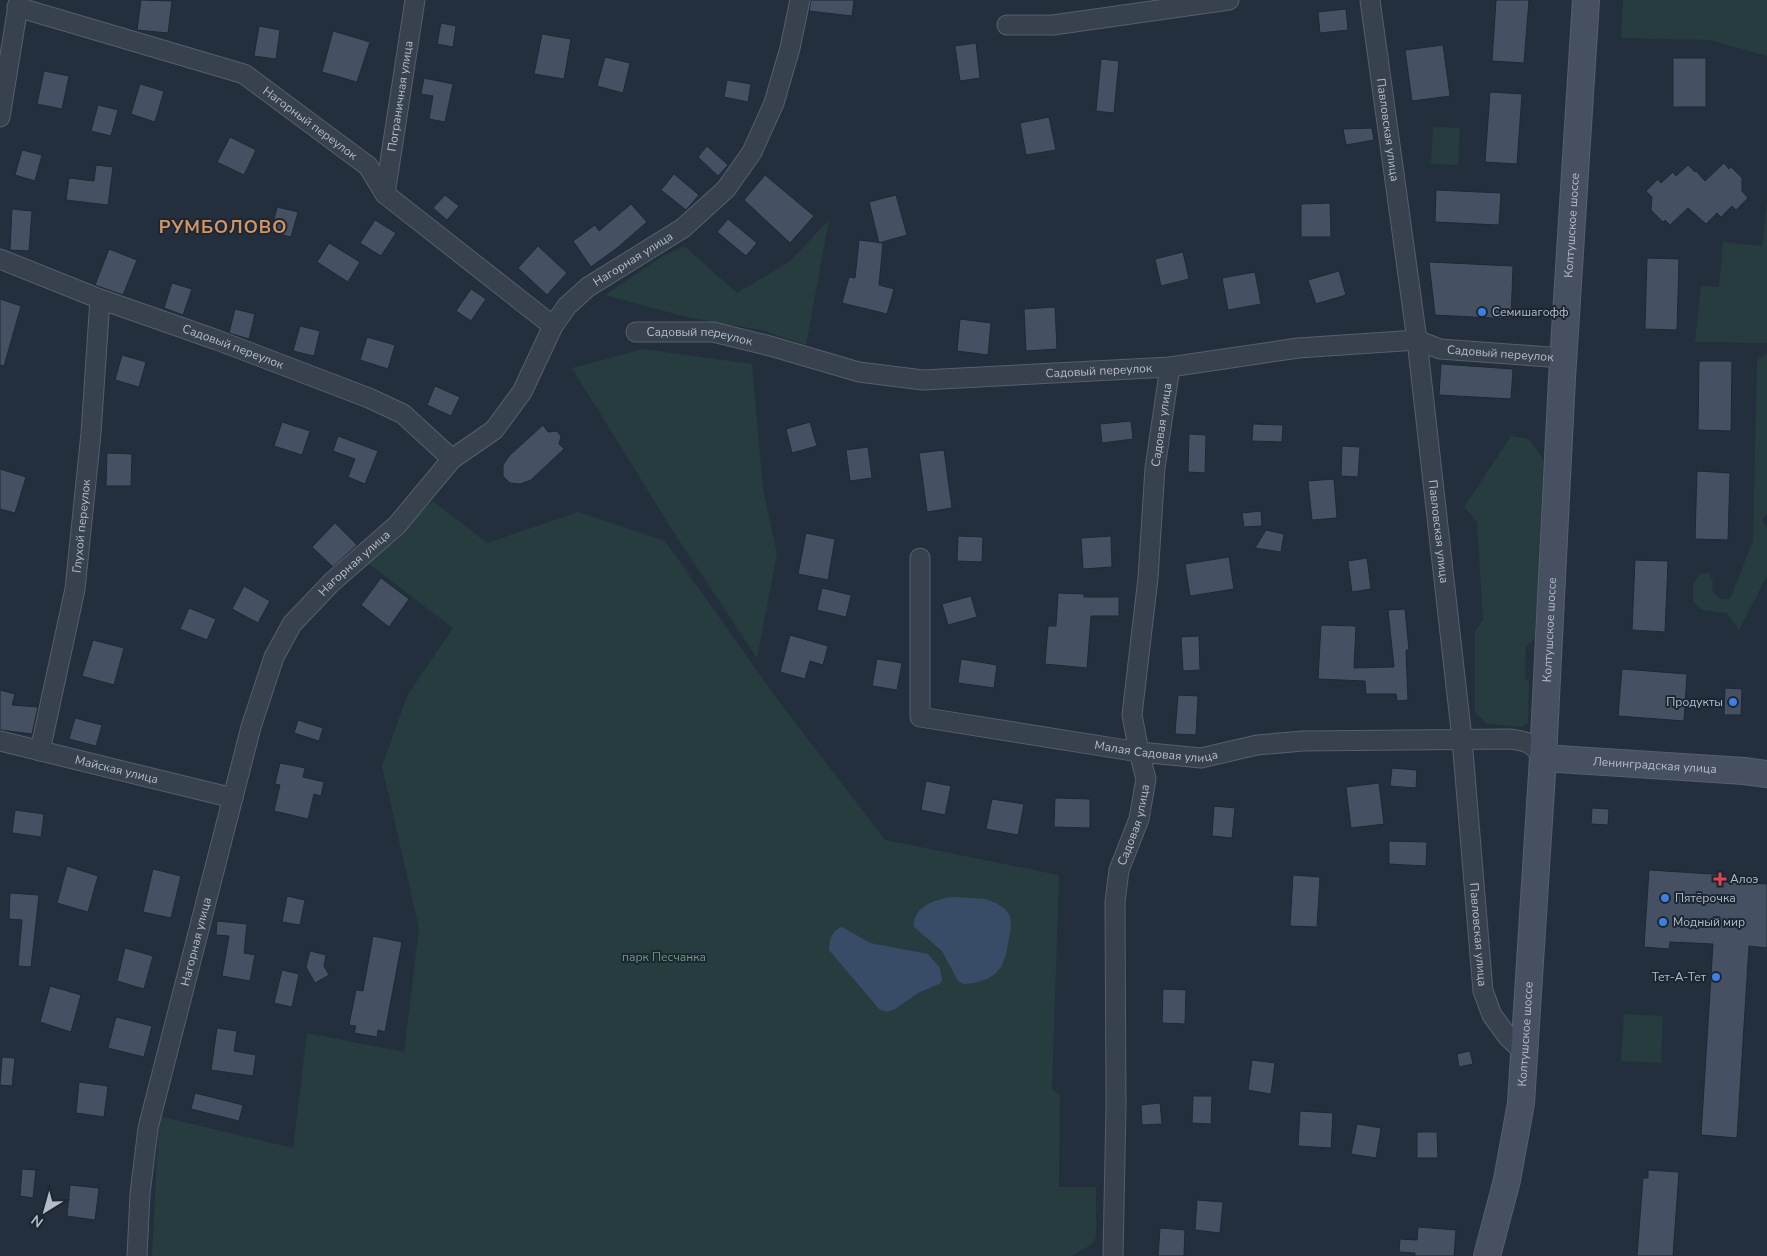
<svg xmlns="http://www.w3.org/2000/svg" width="1767" height="1256" viewBox="0 0 1767 1256" font-family="'Nunito Sans',sans-serif">
<style>
.green{fill:#263c3f}
.water{fill:#394c67}
.building{fill:#455162;stroke:#1f2835}
.lines{fill:none;stroke-linecap:round;stroke-linejoin:round}
.street-casing{stroke:#565f6c;stroke-width:21}
.secondary-casing{stroke:#565f6c;stroke-width:28}
.street{stroke:#38414e;stroke-width:19}
.secondary{stroke:#465061;stroke-width:26}
.shop-dot{fill:#3f7fe0;stroke:#1d2633;stroke-width:2}
.health-dot{fill:#e0444e;stroke:#1d2633;stroke-width:2}
.labels{text-anchor:middle;stroke-width:4;stroke-linejoin:round;paint-order:stroke}
.street-label{font-size:12px;fill:#b4bcc9;stroke:#1d2633}
.poi-label{font-size:12px;fill:#b4bcc9;stroke:#1d2633;text-anchor:start}
.park-label{font-size:12px;fill:#6b9a76;stroke:#1d2633}
.district-label{font-size:18px;font-weight:bold;letter-spacing:1px;fill:#d59563;stroke:#1d2633}
</style>
<rect width="100%" height="100%" fill="#242f3e"/>
<path class="green" d="M1623,0H1767V56L1709,40L1621,38Z
M1433,127L1460,128L1458,165L1431,164Z
M1767,201V343L1695,342L1701,285L1719,287L1723,242L1762,246Z
M829,220L806,345L761,330L686,317L605,295L663,256L684,246L737,293L789,262Z
M643,349L752,364L763,489L777,554L757,658L676,536L572,368Z
M1767,353V514L1762,520L1767,528V576L1739,630L1727,613L1702,610L1693,601V584L1700,574L1709,573L1713,582L1712,591L1721,599H1730L1753,541L1757,360Z
M1511,436L1529,439L1543,459L1536,638L1526,646L1525,677L1529,682L1528,723L1522,727L1487,724L1475,712V632L1483,620L1477,522L1464,507Z
M433,501L487,543L578,512L665,541L775,696L885,840L1059,875L1052,1089L1060,1095L1059,1187H1096V1237L1092,1244L1072,1256H152L159,1116L293,1148L307,1033L404,1052L419,928L382,766L408,694L453,628L365,561Z
M1624,1014L1663,1016L1661,1063L1621,1061Z"/>
<path class="water" d="M952,897L985,899L996,903L1005,909L1010,916L1011,927L1006,955L1001,967L995,974L987,979L974,983L964,984L958,981L942,951L914,927C912,907 936,899 952,897Z
M842,927L870,943L928,954L940,968L942,981L939,984L918,993L895,1009L887,1012L879,1009L829,950C829,940 832,930 842,927Z"/>
<path class="building" d="M141,0L172,1L168,33L137,30Z
M811,0H854L852,16L809,11Z
M1496,0H1529L1524,63L1492,61Z
M1346,9L1348,30L1320,33L1318,12Z
M441,23L456,26L453,47L437,44Z
M259,26L280,30L276,59L254,56Z
M333,31L370,42L357,82L322,72Z
M542,34L571,39L564,79L534,74Z
M976,43L980,78L960,81L955,46Z
M1443,45L1450,96L1412,101L1405,50Z
M605,57L630,63L623,93L597,86Z
M1673,58H1706V107H1673Z
M1101,59L1119,61L1114,113L1096,111Z
M44,71L69,76L62,109L37,104Z
M424,78L453,84L445,122L429,119L433,96L421,94Z
M727,80L751,84L748,102L724,97Z
M140,84L164,91L155,122L131,114Z
M1490,92L1522,94L1517,164L1485,162Z
M98,105L118,110L111,136L91,131Z
M1049,117L1056,150L1026,155L1020,123Z
M1372,128L1374,140L1346,145L1343,129Z
M230,137L256,150L244,175L217,162Z
M707,146L728,165L718,176L698,157Z
M22,150L42,155L35,181L15,175Z
M1724,163L1729,169L1731,167L1742,178V191L1748,198L1736,210L1732,206L1721,217L1717,213L1706,224L1688,208L1670,225L1665,220L1663,222L1651,210L1652,197L1646,191L1658,179L1661,183L1673,172L1676,176L1688,165L1695,172L1696,171L1705,181Z
M96,165L113,167L108,205L66,200L69,178L94,181Z
M674,174L699,195L686,210L661,190Z
M765,175L814,216L790,243L744,200Z
M1436,190L1501,193L1499,225L1435,222Z
M445,195L459,206L447,220L433,208Z
M896,195L907,235L879,243L869,202Z
M1330,203L1331,237H1301V204Z
M631,204L647,222L617,248L591,267L573,241L595,225L599,231Z
M277,207L298,212L291,237L271,232Z
M12,209L32,211L29,251L10,250Z
M728,219L757,243L746,256L717,232Z
M375,220L396,233L381,256L360,243Z
M859,240L883,243L879,285L894,289L887,314L842,303L849,277L855,278Z
M329,243L360,262L348,282L317,262Z
M538,246L567,273L547,295L518,268Z
M109,249L137,260L123,295L95,285Z
M1183,252L1189,279L1161,286L1155,259Z
M1647,258L1679,259L1677,330L1645,329Z
M1429,262L1513,266L1511,319L1435,315Z
M1339,271L1346,295L1316,304L1308,280Z
M1255,272L1261,304L1228,310L1222,278Z
M172,283L192,289L183,315L164,308Z
M471,289L486,299L471,321L456,311Z
M0,299L21,306L4,366L0,365Z
M1055,307L1057,349L1026,351L1024,309Z
M235,309L255,314L249,339L229,333Z
M960,319L991,323L988,355L957,351Z
M300,326L320,331L314,356L293,351Z
M367,337L395,345L388,369L360,360Z
M122,355L146,362L139,387L115,380Z
M1699,361H1732L1731,431L1698,430Z
M1441,364L1513,369L1511,399L1439,395Z
M435,386L460,397L451,416L427,405Z
M1131,421L1133,439L1102,443L1100,424Z
M282,422L310,431L302,455L274,446Z
M810,422L817,446L792,453L786,429Z
M1253,424L1283,425L1282,442L1252,441Z
M543,425L548,432L557,431L561,436L559,444L564,449L531,480L520,484L510,483L503,476V465L509,456Z
M1189,434L1206,435L1205,473L1188,472Z
M338,436L378,451L365,484L348,477L355,459L333,451Z
M1342,446L1360,447L1358,477L1341,476Z
M868,447L872,478L850,481L846,450Z
M944,450L952,508L927,512L919,453Z
M107,453L132,454L131,486H106Z
M0,469L26,477L15,513L0,509Z
M1697,471L1730,473L1728,540L1695,539Z
M1334,479L1337,518L1312,520L1308,481Z
M1261,511L1262,526L1244,527L1242,513Z
M335,523L357,545L333,567L312,547Z
M1266,530L1284,534L1281,552L1255,548Z
M806,533L835,539L828,580L798,574Z
M958,536L983,537L982,562L957,561Z
M1111,536L1112,567L1083,569L1081,538Z
M1229,557L1234,589L1190,596L1185,564Z
M1367,558L1371,589L1352,592L1348,561Z
M1635,560L1668,561L1665,632L1632,630Z
M381,578L409,599L389,627L361,605Z
M244,586L270,601L258,623L232,609Z
M822,588L851,595L846,617L817,610Z
M1058,593L1084,594V597H1119V616H1091L1087,668L1045,664L1048,626H1056Z
M971,596L977,617L948,625L942,604Z
M189,608L216,619L207,640L180,629Z
M1405,609L1409,650H1406L1408,700L1397,701L1396,694H1366L1365,681L1318,679L1321,625L1356,626L1354,668L1394,667L1388,610Z
M790,635L828,646L823,665L810,661L805,679L780,672Z
M1199,636L1200,670L1183,671L1181,637Z
M93,640L124,648L114,685L82,676Z
M877,659L902,663L897,690L872,686Z
M961,659L997,665L994,688L958,683Z
M1622,669L1687,674L1684,721L1618,716Z
M1725,688L1742,689L1741,715H1724Z
M0,690L15,694L12,705L38,707L32,734L0,730Z
M1178,695L1198,696L1196,735L1175,734Z
M75,718L102,725L96,746L69,739Z
M298,720L323,728L319,741L294,733Z
M280,763L305,768L303,777L324,782L321,796L314,794L308,819L274,811L280,785L275,784Z
M1392,768L1417,770L1416,788L1390,786Z
M926,781L951,786L945,815L921,810Z
M1379,783L1384,824L1351,828L1346,787Z
M1055,798L1090,799V828L1054,827Z
M992,799L1024,804L1018,835L986,829Z
M1214,806L1235,808L1232,838L1212,836Z
M1592,808L1609,809L1608,825L1591,824Z
M15,810L44,814L41,837L12,833Z
M1389,841L1427,842L1426,866L1389,864Z
M67,866L98,876L88,912L57,903Z
M153,869L181,876L171,918L143,912Z
M1649,870L1728,875L1727,882L1767,884V948L1749,946L1737,1138L1701,1135L1713,944L1670,942L1669,949L1644,947Z
M1293,875L1320,877L1317,927L1290,926Z
M10,893L39,895L31,967L18,966L22,920L9,919Z
M287,896L305,900L300,925L282,922Z
M217,921L247,924L244,953L255,955L250,981L222,976L229,936L216,935Z
M373,936L402,942L385,1032L378,1030L377,1037L354,1033L356,1026L349,1025L356,990L363,991Z
M125,948L153,956L144,989L117,981Z
M310,951L326,955L324,966L329,975L315,983L306,967Z
M282,970L299,974L292,1007L274,1003Z
M50,986L81,995L71,1032L40,1022Z
M1163,989L1186,990L1185,1024L1162,1023Z
M116,1017L152,1026L144,1057L108,1048Z
M217,1028L237,1031L234,1051L256,1055L253,1076L211,1070Z
M1470,1051L1473,1064L1459,1067L1457,1054Z
M2,1057L15,1058L12,1086L0,1085Z
M1252,1060L1275,1063L1271,1094L1248,1090Z
M79,1082L108,1086L104,1117L76,1113Z
M195,1093L243,1105L239,1121L191,1109Z
M1193,1096H1212L1211,1124L1192,1123Z
M1160,1103L1162,1124L1142,1125L1141,1105Z
M1300,1111L1333,1113L1331,1148L1298,1146Z
M1357,1124L1381,1128L1376,1158L1351,1154Z
M1417,1132H1437L1438,1158H1417Z
M22,1169L36,1170L33,1198L20,1196Z
M1648,1170L1679,1172L1673,1256H1637L1643,1178H1648Z
M70,1185L99,1188L95,1220L67,1216Z
M1197,1200L1223,1202L1220,1233L1195,1230Z
M1418,1227L1456,1230L1454,1256H1415V1253L1399,1252L1400,1239L1417,1240Z
M1160,1228L1185,1230L1184,1256H1158Z"/>
<g class="lines">
<defs>
<g id="street">
<path id="s1" d="M1370,0L1417,340L1462,739L1483,991L1492,1015L1508,1037L1525,1053"/>
<path id="s2" d="M17,7L244,74L368,166L385,194L553,326"/>
<path d="M1007,25H1053L1229,0"/>
<path d="M0,117L19,0"/>
<path id="s3" d="M385,194L415,0"/>
<path id="s4" d="M0,259L100,299L217,340L369,398L403,414L452,459"/>
<path id="s5" d="M636,332H713L770,346L859,372L923,380L1170,367L1298,348L1417,340L1440,349L1563,358"/>
<path id="s6" d="M920,558V717L1139,752L1201,758L1257,745L1303,741L1510,739C1528,741 1533,744 1543,758"/>
<path id="s7" d="M0,741L233,798"/>
<path id="s8" d="M40,751L75,589L91,433L100,299"/>
<path id="s9" d="M137,1256L140,1194L148,1128L251,727L274,657L292,624L332,582L397,525L452,459L494,430L522,392L553,326L567,306L588,287L683,228L726,189L752,152L774,103L790,48L800,0"/>
<path id="s10" d="M1113,1256L1116,1106L1115,902L1119,870L1139,819L1146,779L1139,752L1132,715L1148,578L1155,468L1170,367"/>
</g>
<g id="secondary">
<path id="s11" d="M1543,758L1744,771L1767,774"/>
<path id="s12" d="M1487,1256L1507,1180L1521,1103L1543,758L1562,378L1586,0"/>
</g>
</defs>
<use href="#street" class="street-casing"/>
<use href="#secondary" class="secondary-casing"/>
<use href="#street" class="street"/>
<use href="#secondary" class="secondary"/>
</g>
<g class="shop-dot">
<circle cx="1482" cy="312" r="5"/>
<circle cx="1733" cy="702" r="5"/>
<circle cx="1665" cy="898" r="5"/>
<circle cx="1663" cy="922" r="5"/>
<circle cx="1716" cy="977" r="5"/>
</g>
<path class="health-dot" d="M1717.5 871.5h5v5h5v5h-5v5h-5v-5h-5v-5h5z"/>
<g class="labels">
<g class="street-label">
<text dy="4" stroke="none"><textPath href="#s3" startOffset="99">Пограничная улица</textPath></text>
<text dy="4" stroke="none"><textPath href="#s2" startOffset="319">Нагорный переулок</textPath></text>
<text dy="4" stroke="none"><textPath href="#s1" startOffset="131">Павловская улица</textPath></text>
<text dy="4" stroke="none"><textPath href="#s12" startOffset="1036">Колтушское шоссе</textPath></text>
<text dy="4" stroke="none"><textPath href="#s9" startOffset="1161">Нагорная улица</textPath></text>
<text dy="4" stroke="none"><textPath href="#s5" startOffset="64">Садовый переулок</textPath></text>
<text dy="4" stroke="none"><textPath href="#s4" startOffset="249">Садовый переулок</textPath></text>
<text dy="4" stroke="none"><textPath href="#s5" startOffset="874">Садовый переулок</textPath></text>
<text dy="4" stroke="none"><textPath href="#s5" startOffset="469">Садовый переулок</textPath></text>
<text dy="4" stroke="none"><textPath href="#s10" startOffset="839">Садовая улица</textPath></text>
<text dy="4" stroke="none"><textPath href="#s8" startOffset="229">Глухой переулок</textPath></text>
<text dy="4" stroke="none"><textPath href="#s1" startOffset="536">Павловская улица</textPath></text>
<text dy="4" stroke="none"><textPath href="#s9" startOffset="741">Нагорная улица</textPath></text>
<text dy="4" stroke="none"><textPath href="#s12" startOffset="631">Колтушское шоссе</textPath></text>
<text dy="4" stroke="none"><textPath href="#s6" startOffset="398">Малая Садовая улица</textPath></text>
<text dy="4" stroke="none"><textPath href="#s11" startOffset="112">Ленинградская улица</textPath></text>
<text dy="4" stroke="none"><textPath href="#s7" startOffset="120">Майская улица</textPath></text>
<text dy="4" stroke="none"><textPath href="#s10" startOffset="434">Садовая улица</textPath></text>
<text dy="4" stroke="none"><textPath href="#s1" startOffset="941">Павловская улица</textPath></text>
<text dy="4" stroke="none"><textPath href="#s9" startOffset="321">Нагорная улица</textPath></text>
<text dy="4" stroke="none"><textPath href="#s12" startOffset="226">Колтушское шоссе</textPath></text>
</g>
<g class="poi-label">
<text x="1492" y="316">Семишагофф</text>
<text x="1723" y="706" text-anchor="end">Продукты</text>
<text x="1730" y="883">Алоэ</text>
<text x="1675" y="902">Пятёрочка</text>
<text x="1673" y="926">Модный мир</text>
<text x="1706" y="981" text-anchor="end">Тет-А-Тет</text>
</g>
<g class="park-label">
<text x="664" y="961">парк Песчанка</text>
</g>
<g class="district-label">
<text x="223" y="233">РУМБОЛОВО</text>
</g>
</g>
<g transform="translate(45 1211) rotate(217)" stroke="#1d2633" stroke-width="4" paint-order="stroke">
<path d="M0-4L9 19L0 12L-9 19Z" fill="#b4bcc9"/>
<text y="-8" font-size="14" font-weight="bold" text-anchor="middle" fill="#b4bcc9">N</text>
</g>
</svg>
